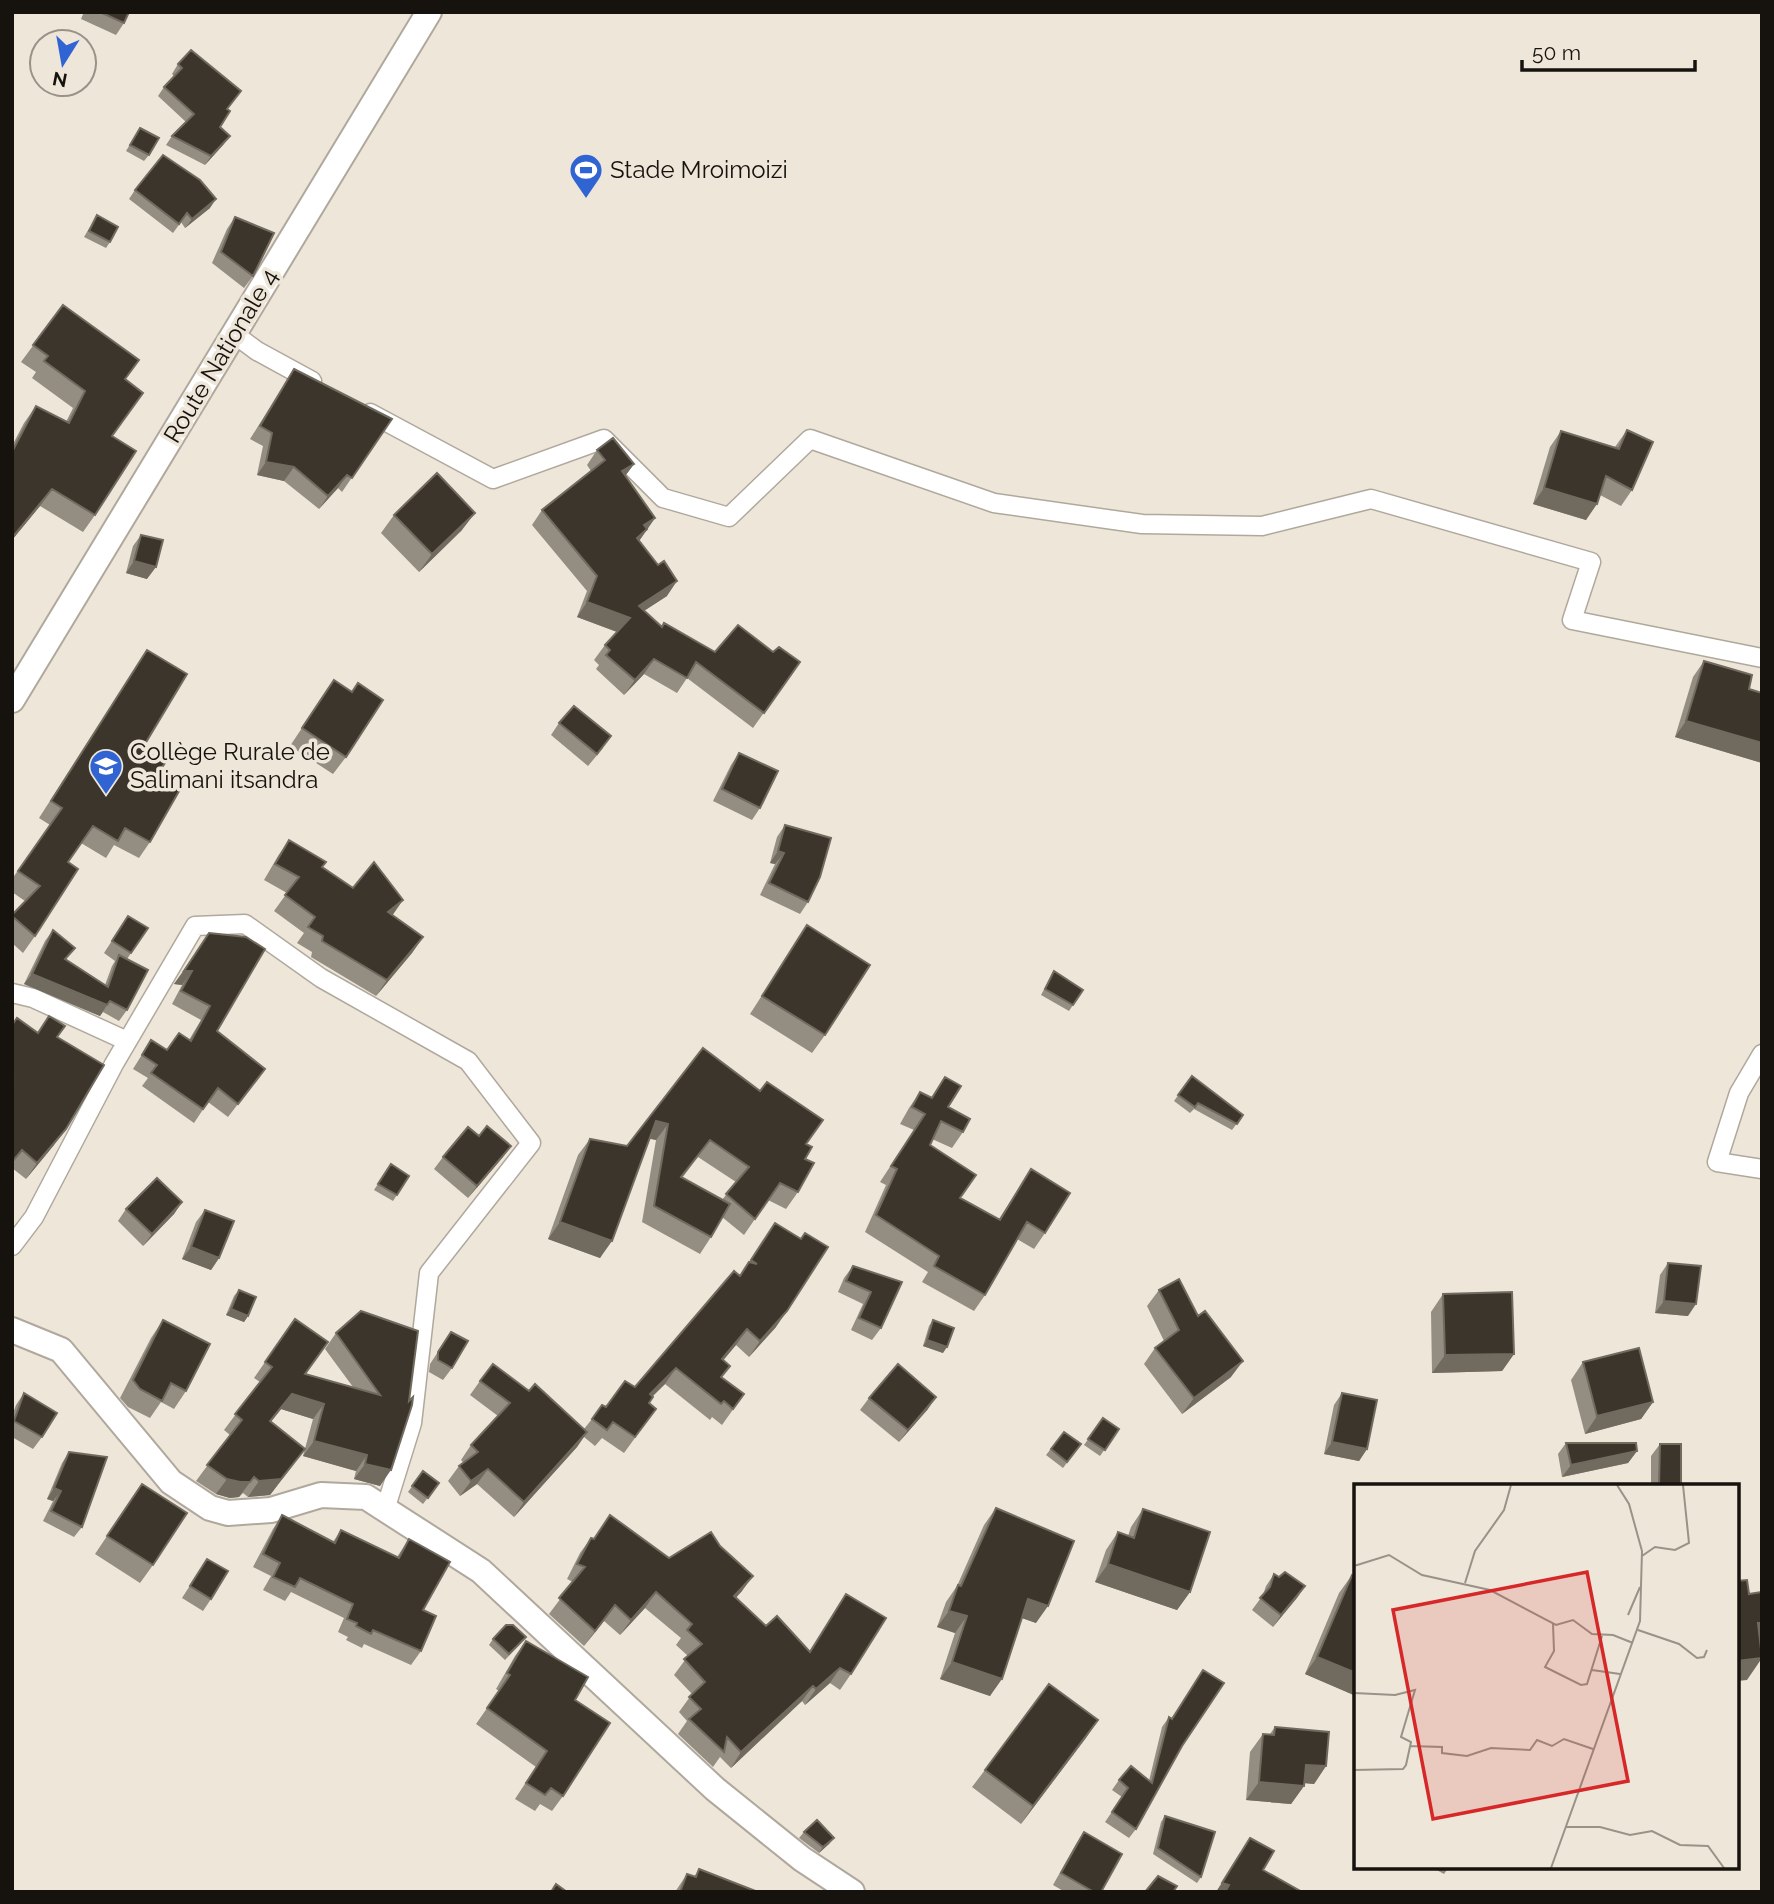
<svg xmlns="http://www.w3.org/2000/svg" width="1774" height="1904" viewBox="0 0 1774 1904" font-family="Raleway,sans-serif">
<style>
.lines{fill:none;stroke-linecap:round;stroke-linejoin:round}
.minor-casing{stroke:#b0a89c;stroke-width:21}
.secondary-casing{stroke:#b0a89c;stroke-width:28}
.minor{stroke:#fff;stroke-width:18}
.secondary{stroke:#fff;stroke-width:24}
.wall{fill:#948e82;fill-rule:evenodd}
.shaded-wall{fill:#716a5f}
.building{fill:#3b352b;stroke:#716a5f;stroke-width:2}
.labels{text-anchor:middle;stroke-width:7;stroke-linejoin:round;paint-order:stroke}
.poi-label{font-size:24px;fill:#16130e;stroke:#eee6d9;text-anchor:start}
.street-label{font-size:24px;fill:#16130e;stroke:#eee6d9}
.inset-road{fill:none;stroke:#989288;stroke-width:2}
.view{fill:#d62828;fill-opacity:0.15;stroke:#d62828;stroke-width:3.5}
.inset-edge{fill:none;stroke:#16130e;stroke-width:3.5}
</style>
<rect width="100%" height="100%" fill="#eee6d9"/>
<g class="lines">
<defs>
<path id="minor" d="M234,334L257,351L312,381
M370,413L493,479L604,439L663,498L729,517L810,439L994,503L1142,524L1262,526L1371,499L1591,562L1572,620L1762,658
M12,993L33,998L127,1041
M1762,1054L1739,1093L1717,1162L1762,1169
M12,1246L34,1217L114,1064L195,926L245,924L321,978L468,1061L531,1143L429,1273L412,1423L385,1510"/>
<path id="secondary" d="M12,700L429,12
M12,1330L61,1350L171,1482L210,1508L228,1513L271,1510L321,1495L366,1497L481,1571L715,1789L802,1859L852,1892"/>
</defs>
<use href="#minor" class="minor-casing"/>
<use href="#secondary" class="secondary-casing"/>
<use href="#minor" class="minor"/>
<use href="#secondary" class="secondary"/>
</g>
<path class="wall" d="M84,12H129L124,23L116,35L81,19Z
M178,64L241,91L227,109L220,127L230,136L223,145L205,165L166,145L172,136L186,122L158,96L164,87L174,76L172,74Z
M140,128L149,155L144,161L126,151Z
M135,190L210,208L185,228L181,222L173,233L129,199Z
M97,215L110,242L106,248L84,237Z
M235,217L253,276L244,288L212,263L227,229Z
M63,305L125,380L95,515L83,532L40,506L12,540V446L24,423L36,406L66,422L73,408L32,378L36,372L21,362Z
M294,369L392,419L342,492L338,488L319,509L284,481L257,475L263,446L250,439Z
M1627,430L1632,490L1621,506L1600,495L1586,520L1533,504L1550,447L1561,431L1615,447Z
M597,450L634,464L625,476L655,518L639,541L667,596L644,611L662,627L715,652H773L800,662L753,728L687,678L677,693L644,674L624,695L596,669L599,665L594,660L605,645L617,632L577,617L587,591L532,525L542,510L591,471L587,465Z
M394,515L462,530L419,572L381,533Z
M141,535L147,579L126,573L133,546Z
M147,650L142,749L158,773L150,842L139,858L114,845L106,858L81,843L68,862L35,936L23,953L12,943V915L25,901L12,892V879L50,825L39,818Z
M1704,661L1749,689L1762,693V763L1675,737L1693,677Z
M334,680L352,692L346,757L333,774L290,746Z
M559,723L603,748L588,766L551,735Z
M739,753L760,808L752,820L713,801L731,765Z
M785,825L808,902L800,914L760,895L775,864L770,863L777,837Z
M289,840L323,867L423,937L412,953L376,996L311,957L312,952L297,943L304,933L274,911L287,893L264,880L278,856Z
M128,916L148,928L127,959V1010L119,1021L103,1012L100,1016L24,984L45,941L53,930L67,960L105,985L112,966L115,961L104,953Z
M807,925L825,1035L812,1053L750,1014Z
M209,933L217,1031L265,1069L228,1117L208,1102L194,1123L142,1086L148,1078L133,1069L151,1040L167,1050L189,1040L201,1020L172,1004L182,985L174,984Z
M1054,971L1083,990L1069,1011L1041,995Z
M12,1025L57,1037L54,1145L26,1179L12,1168Z
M703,1048L806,1144L805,1159L798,1192L786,1209L768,1200L744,1235L722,1217L711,1237L700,1254L642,1222L656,1140L650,1139L600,1258L548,1239L578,1155L590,1139L627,1146ZM698,1157L736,1182L722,1200L682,1178Z
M1192,1076L1243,1115L1232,1130L1194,1109L1190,1113L1174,1101Z
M945,1077L948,1107L963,1132L952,1148L932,1139L930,1145L960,1198L999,1219L1031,1169L1045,1233L1034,1249L1017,1239L985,1295L974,1311L922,1282L928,1272L865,1232L886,1185L880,1182L914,1130L900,1124L909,1108L920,1092L931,1098Z
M479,1136L511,1146L502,1158L468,1198L434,1169L443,1157Z
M391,1164L409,1176L393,1201L374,1190Z
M182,1202L174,1214L143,1246L118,1221L126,1209Z
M205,1210L219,1258L211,1270L182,1259L196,1222Z
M775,1223L776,1327L749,1357L736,1345L723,1360L722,1378L744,1394L722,1425L712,1417L710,1420L665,1384L652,1396L649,1403L656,1409L624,1453L602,1438L595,1446L584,1437L577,1447L514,1517L477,1484L460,1496L448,1481L459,1466L463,1462L461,1460L471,1445L498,1416L470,1395L480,1381L529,1391L584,1429L592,1419L606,1407L635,1387L740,1276Z
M1668,1263L1688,1316L1655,1313L1660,1275Z
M853,1266L902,1282L881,1328L872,1340L851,1330L863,1304L838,1292L844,1278Z
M239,1290L248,1316L244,1322L226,1315L234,1296Z
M1159,1290L1231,1377L1182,1414L1144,1364L1155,1348L1164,1341L1147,1306Z
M1443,1294L1514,1354L1502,1371L1432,1373L1431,1312Z
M295,1319L305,1374L353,1387L325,1349L336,1333L418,1331L380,1486L354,1479L356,1471L303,1456L313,1419L281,1409L271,1422L294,1464L270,1495L248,1497L243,1493L239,1497L230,1498L216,1494L196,1481L230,1435L224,1430L260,1382L254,1378Z
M163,1320L186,1391L174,1409L161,1402L150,1418L128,1407L120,1398L151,1338Z
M933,1320L943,1353L923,1346L929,1326Z
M451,1332L452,1368L443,1380L429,1372L430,1364Z
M1583,1362L1653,1402L1641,1419L1585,1434L1571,1380Z
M24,1393L42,1437L33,1449L12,1437V1416L16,1405Z
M1342,1393L1367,1449L1359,1461L1324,1454L1334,1405Z
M869,1398L928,1409L899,1442L860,1410Z
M1103,1418L1119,1429L1100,1456L1084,1445Z
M1064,1432L1081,1444L1063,1468L1046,1455Z
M1566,1443L1637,1451L1628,1463L1562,1477L1558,1454Z
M1660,1444L1681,1486H1651V1456Z
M69,1452L82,1527L74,1537L43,1521L53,1501L47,1499L62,1463Z
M423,1471L439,1483L423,1504L408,1492Z
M142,1484L153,1565L140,1583L95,1554Z
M996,1508L1036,1623L1022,1618L990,1696L940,1679L955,1633L937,1627L946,1602L957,1586L984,1525Z
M1143,1509L1190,1592L1177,1610L1095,1582L1106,1550L1118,1532L1128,1536L1131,1527Z
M282,1515L333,1542L341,1530L397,1557L409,1539L423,1610L421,1651L411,1665L364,1644L362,1648L346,1640L348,1637L338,1632L344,1618L291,1592L285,1601L263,1590L271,1576L253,1567L273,1529Z
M591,1538L669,1558L742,1591L736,1597L766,1626L809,1652L846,1594L851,1674L840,1690L830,1683L805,1705L802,1701L731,1768L720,1757L713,1767L678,1734L687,1721L679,1712L692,1694L674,1675L688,1656L676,1645L681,1638L645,1608L620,1635L604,1621L584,1646L549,1614L573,1582L567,1579L580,1553Z
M207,1559L211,1599L203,1611L182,1598Z
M1274,1574L1279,1577L1305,1586L1273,1627L1252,1610L1263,1595L1266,1586Z
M1352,1575L1356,1577V1696L1305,1674L1339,1593Z
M493,1639L521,1643L505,1660L489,1645Z
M526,1641L575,1700L563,1796L552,1811L540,1804L535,1811L515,1799L536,1767L476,1724L499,1691L496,1689L515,1656Z
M1203,1670L1182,1746L1136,1829L1129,1838L1105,1822L1122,1797L1112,1790L1119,1780L1149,1781L1162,1727L1169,1717L1172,1718Z
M1098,1720L1021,1824L972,1787L985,1770Z
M1275,1727L1326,1766L1314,1784L1304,1783V1786L1291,1804L1246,1800L1250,1752L1263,1734H1270Z
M1165,1816L1201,1877L1197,1883L1153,1854L1161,1822Z
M804,1832L834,1838L829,1844L819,1853L799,1838Z
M1084,1832L1101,1892H1065L1053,1885L1076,1844Z
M1250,1838L1263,1870L1302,1892H1216Z
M1431,1867H1449L1444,1874Z
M699,1869L758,1892H675L687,1874L694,1877Z"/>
<path class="shaded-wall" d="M230,136L223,145L205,165L211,156Z
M216,199L210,208L185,228L192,219Z
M266,462L294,467L284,481L257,475Z
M634,464L623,479L622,471Z
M347,475L338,488L319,509L328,496Z
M1544,488L1597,504L1586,520L1533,504Z
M52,489L40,506L12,540V538Z
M475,513L462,530L419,572L432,554Z
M655,518L637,544L626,553L644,525Z
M134,561L156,567L147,579L126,573Z
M677,581L667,596L628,621L639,606Z
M587,602L630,618L620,633L577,617Z
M654,659L644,674L624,695L635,680Z
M1686,721L1762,743V763L1675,737Z
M778,851L784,853L775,864L770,863Z
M403,900L392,916L388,912Z
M423,937L412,953L376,996L387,980Z
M184,971H192L182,985L174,984Z
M32,974L107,1005L100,1016L24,984Z
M656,1121L668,1124L656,1140L645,1137Z
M66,1129L54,1145L26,1179L37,1163Z
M511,1146L502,1158L468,1198L477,1186Z
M182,1202L174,1214L143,1246L152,1234Z
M560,1222L612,1241L600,1258L548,1239Z
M191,1247L219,1258L211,1270L182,1259Z
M1664,1301L1696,1304L1688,1316L1655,1313Z
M231,1309L248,1316L244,1322L226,1315Z
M787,1311L776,1327L749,1357L760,1341Z
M747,1329L736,1345L711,1375L722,1359Z
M927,1340L947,1347L943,1353L923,1346Z
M1514,1354L1502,1371L1432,1373L1445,1355Z
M1243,1361L1231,1377L1182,1414L1194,1398Z
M676,1368L665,1384L639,1410L650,1394Z
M292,1394L324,1404L313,1419L281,1409L259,1436Z
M936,1397L928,1409L899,1442L908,1430Z
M1653,1402L1641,1419L1585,1434L1597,1416Z
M587,1432L577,1447L514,1517L524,1502Z
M314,1441L367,1455L356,1471L303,1456Z
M1332,1442L1367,1449L1359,1461L1324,1454Z
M305,1449L270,1495L248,1497L259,1481Z
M1637,1451L1628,1463L1562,1477L1571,1465Z
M365,1464L391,1470L380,1486L354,1479Z
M488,1469L477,1484L460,1496L471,1481Z
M254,1477L239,1497L230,1498L216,1494L227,1479Z
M54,1488L61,1491L53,1501L47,1499Z
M1108,1564L1190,1592L1177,1610L1095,1582Z
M753,1576L742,1591L724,1611L734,1596Z
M1305,1586L1297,1598L1273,1627L1281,1615Z
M656,1592L645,1608L620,1635L631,1620Z
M1028,1599L1048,1606L1036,1623L1016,1616Z
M615,1605L604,1621L584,1646L595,1631Z
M949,1611L967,1616L955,1633L937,1627Z
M1758,1623H1762V1645H1743Z
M1317,1657L1356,1673V1696L1305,1674Z
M1762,1658L1747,1680L1737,1681V1661Z
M952,1662L1002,1679L990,1696L940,1679Z
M840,1668L830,1683L805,1705L816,1689Z
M813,1686L802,1701L731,1768L741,1752Z
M1098,1720L1086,1738L1021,1824L1033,1806Z
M1306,1765L1326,1766L1314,1784L1293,1782Z
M1259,1782L1304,1786L1291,1804L1246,1800Z
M834,1838L829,1844L819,1853L823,1847Z
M1222,1883L1229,1885L1224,1892H1216Z"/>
<path class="building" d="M100,12H129L124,23Z
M191,50L241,91L227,109L230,111L220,127L230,136L211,156L172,136L194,114L164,87L182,68L178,64Z
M140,128L159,138L149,155L130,145Z
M163,155L200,180L216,199L192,219L187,213L179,224L135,190Z
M97,215L118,227L110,242L89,231Z
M235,217L274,233L253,276L221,252Z
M63,305L139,360L125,379L143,393L112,436L136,451L95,515L52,489L12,538V452L36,406L69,423L85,391L44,361L48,356L33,345Z
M294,369L392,419L352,478L347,475L328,496L294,467L266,462L272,433L260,426Z
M1627,430L1653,442L1632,490L1606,476L1597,504L1544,488L1561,431L1619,449Z
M613,438L634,464L622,471L655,518L644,525L647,529L637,538L658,565L664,561L677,581L639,606L662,627L664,623L715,652L738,625L773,652L779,647L800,662L764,713L696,662L687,678L654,659L635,680L606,655L610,650L605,645L630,618L587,602L597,576L542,510L605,460L597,450Z
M437,473L475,513L432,554L394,515Z
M141,535L163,540L156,567L134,561Z
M147,650L187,674L142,749L165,763L158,773L182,786L150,842L125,828L118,841L93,826L68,862L78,869L35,936L12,916V915L40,886L18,871L62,808L51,801Z
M1704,661L1752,675L1749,689L1762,693V743L1686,721Z
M334,680L352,692L358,683L383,700L346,757L302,728Z
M574,706L611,736L597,754L559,723Z
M739,753L778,771L760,808L722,789Z
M785,825L831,838L820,877L808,902L769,883L784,853L778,851Z
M289,840L326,862L322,867L353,888L374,862L403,900L388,912L423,937L387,980L322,941L323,936L308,927L315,917L285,895L299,877L275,864Z
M128,916L148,928L131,953L112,941Z
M807,925L870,965L825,1035L762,996Z
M53,930L75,948L65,959L108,987L119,955L148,970L127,1010L110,1001L107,1005L32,974Z
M209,933L246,937L265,949L217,1031L265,1069L238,1104L218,1088L203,1109L151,1073L157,1065L142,1055L151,1040L167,1050L179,1033L191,1041L210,1006L181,991L192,971H184Z
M1054,971L1083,990L1073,1005L1045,989Z
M49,1016L65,1026L57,1037L104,1065L66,1129L37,1163L22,1150L12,1162V1081L13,1080L12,1079V1025L17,1018L38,1033Z
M703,1048L760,1091L767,1082L823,1120L806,1144L812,1147L805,1159L814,1163L798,1192L780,1183L755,1219L726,1194L749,1167L710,1140L681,1177L730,1204L711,1237L654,1206L668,1124L656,1121L612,1241L560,1222L590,1139L627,1146Z
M1192,1076L1243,1115L1237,1124L1198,1103L1195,1107L1178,1095Z
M945,1077L961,1086L948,1107L970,1119L963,1132L941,1121L930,1145L976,1175L960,1198L1000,1220L1031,1169L1070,1193L1045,1233L1027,1222L985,1295L934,1266L939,1256L876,1215L897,1169L891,1166L925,1114L912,1107L920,1092L932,1098Z
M487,1126L511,1146L477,1186L443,1157L468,1127L479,1136Z
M391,1164L409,1176L397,1195L378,1184Z
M157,1178L182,1202L152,1234L126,1209Z
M205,1210L234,1221L219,1258L191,1247Z
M775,1223L801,1239L805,1233L828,1247L787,1311L760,1341L747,1329L722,1359L730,1366L721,1377L744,1394L733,1409L724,1401L721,1404L676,1368L650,1394L653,1397L649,1403L656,1409L635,1437L613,1422L607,1430L592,1419L602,1405L606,1407L625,1381L635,1387L734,1271L740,1276L749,1262L757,1264L751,1260Z
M1668,1263L1701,1266L1696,1304L1664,1301Z
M853,1266L902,1282L881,1328L859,1318L871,1292L846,1281Z
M1179,1279L1198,1316L1205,1311L1243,1361L1194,1398L1155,1348L1179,1330L1159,1290Z
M239,1290L256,1297L248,1316L231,1309Z
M1512,1292L1514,1354L1445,1355L1443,1294Z
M361,1311L418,1331L409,1401L413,1397L412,1405L391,1470L365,1464L367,1455L314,1441L324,1404L292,1394L270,1421L305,1449L281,1479L259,1481L254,1477L250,1482H240L227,1479L207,1465L242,1420L235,1414L272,1367L265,1362L295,1319L328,1342L305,1374L380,1395L336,1333Z
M163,1320L210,1344L186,1391L171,1383L162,1401L140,1389L133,1380Z
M933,1320L954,1328L947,1347L927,1340Z
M451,1332L468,1341L452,1368L438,1360V1352Z
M1639,1348L1653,1402L1597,1416L1583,1362Z
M493,1364L529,1391L535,1384L587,1432L524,1502L488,1469L471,1481L459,1466L478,1452L471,1445L510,1403L480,1381Z
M898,1364L936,1397L908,1430L869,1398Z
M24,1393L57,1413L42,1437L14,1421Z
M1342,1393L1377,1400L1367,1449L1332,1442Z
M1103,1418L1119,1429L1105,1450L1088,1439Z
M1064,1432L1081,1444L1067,1462L1051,1449Z
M1566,1443H1636L1637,1451L1571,1465Z
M1660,1444H1681V1486H1659Z
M69,1452L107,1457L82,1527L51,1511L61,1491L54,1488Z
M423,1471L439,1483L428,1498L412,1486Z
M142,1484L187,1513L153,1565L107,1536Z
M996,1508L1074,1541L1048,1606L1028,1599L1002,1679L952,1662L967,1616L949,1611L958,1585L961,1586Z
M1143,1509L1210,1532L1190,1592L1108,1564L1118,1532L1134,1538Z
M282,1515L335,1543L341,1530L399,1558L409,1539L450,1562L423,1610L436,1616L421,1651L373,1630L371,1634L356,1626L357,1623L347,1619L353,1604L300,1578L295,1587L273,1577L280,1563L263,1554Z
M610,1515L669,1558L711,1532L720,1546L753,1576L734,1596L766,1626L777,1616L810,1652L846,1594L886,1618L851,1674L840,1668L816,1689L813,1686L741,1752L727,1737L724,1752L689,1719L701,1709L689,1697L705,1682L684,1659L702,1644L687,1630L692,1624L656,1592L631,1620L615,1605L595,1631L559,1598L585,1567L577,1564L591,1538L594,1539Z
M207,1559L228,1571L211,1599L190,1586Z
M1285,1572L1305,1586L1281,1615L1260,1598L1270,1587L1274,1574L1279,1577Z
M1352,1575L1356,1577V1673L1317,1657Z
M1747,1580L1749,1594L1762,1592V1623H1758L1762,1658L1737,1661V1581Z
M506,1625H513L526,1637L509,1654L493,1639Z
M526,1641L588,1677L575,1700L610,1723L563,1796L551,1788L545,1795L526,1783L547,1751L487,1708L510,1675L507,1673Z
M1203,1670L1224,1683L1182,1746L1136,1829L1112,1812L1128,1788L1119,1780L1131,1766L1152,1783L1169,1717L1172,1719Z
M1049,1684L1098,1720L1033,1806L985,1770Z
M1275,1727L1329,1732L1326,1766L1306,1765L1304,1786L1259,1782L1263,1734L1274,1735Z
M1165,1816L1215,1832L1201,1877L1158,1848Z
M817,1820L834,1838L823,1847L804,1832Z
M1084,1832L1122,1854L1101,1892H1094L1061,1873Z
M1250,1838L1274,1851L1263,1870L1302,1892H1225L1229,1885L1222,1883Z
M699,1869L758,1892H680L687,1874L696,1877Z
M1158,1876L1177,1886L1173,1892H1145Z
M556,1884L567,1892H551Z"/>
<defs>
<symbol id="stadium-pin" viewBox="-11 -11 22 30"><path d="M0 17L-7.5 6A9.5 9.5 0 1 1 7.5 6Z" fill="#3164d3" stroke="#eee6d9"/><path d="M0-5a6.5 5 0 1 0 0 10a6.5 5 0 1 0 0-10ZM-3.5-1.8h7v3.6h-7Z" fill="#fff"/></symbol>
<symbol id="school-pin" viewBox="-11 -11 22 30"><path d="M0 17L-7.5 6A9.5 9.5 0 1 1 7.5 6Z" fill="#3164d3" stroke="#eee6d9"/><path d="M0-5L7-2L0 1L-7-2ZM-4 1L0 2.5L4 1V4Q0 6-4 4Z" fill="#fff"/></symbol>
</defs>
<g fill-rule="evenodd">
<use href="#stadium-pin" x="567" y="151" width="38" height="52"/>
<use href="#school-pin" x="87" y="747" width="38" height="52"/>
</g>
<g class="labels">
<g class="poi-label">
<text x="610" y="178">Stade Mroimoizi</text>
<text x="130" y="760">Collège Rurale de<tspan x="130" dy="28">Salimani itsandra</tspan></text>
</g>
<g class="street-label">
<text transform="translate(221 356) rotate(-59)" y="8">Route Nationale 4</text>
</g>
</g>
<g transform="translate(1354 1484)">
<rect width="385" height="385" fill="#eee6d9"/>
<path class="inset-road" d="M288,72L301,63L321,66L335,59L329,1M0,82L35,71L68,91L136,106L202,141L219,136L238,150L259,151L279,159M111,99L121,67L150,26L157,1M274,131L286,103M199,140L200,167L191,183L227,201L233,200L248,152M284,146L325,160L343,174L350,173L353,166M238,186L266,190M0,209L41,211L61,206L47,253L57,258L52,281L49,285L0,286M56,262L88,263V269L113,272L137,264L176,266L183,256L198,262L210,255L239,265M212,343H246L276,351L298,347L326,361L354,362L370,384M197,384L286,137L288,67L275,20L263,1"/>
<path class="view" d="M233,88L274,297L79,335L39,126Z"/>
<rect width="385" height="385" class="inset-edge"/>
</g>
<rect width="1774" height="1904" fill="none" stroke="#16130e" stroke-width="28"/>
<g transform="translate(63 63) rotate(191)"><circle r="33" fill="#eee6d9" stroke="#989288" stroke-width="2"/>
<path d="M0-5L12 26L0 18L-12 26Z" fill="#3164d3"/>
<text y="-10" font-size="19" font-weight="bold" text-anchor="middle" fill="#16130e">N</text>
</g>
<path d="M1522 60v10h173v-10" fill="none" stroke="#16130e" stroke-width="3.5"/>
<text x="1532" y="60" font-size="21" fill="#16130e" stroke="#eee6d9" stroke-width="5" paint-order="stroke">50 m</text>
</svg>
